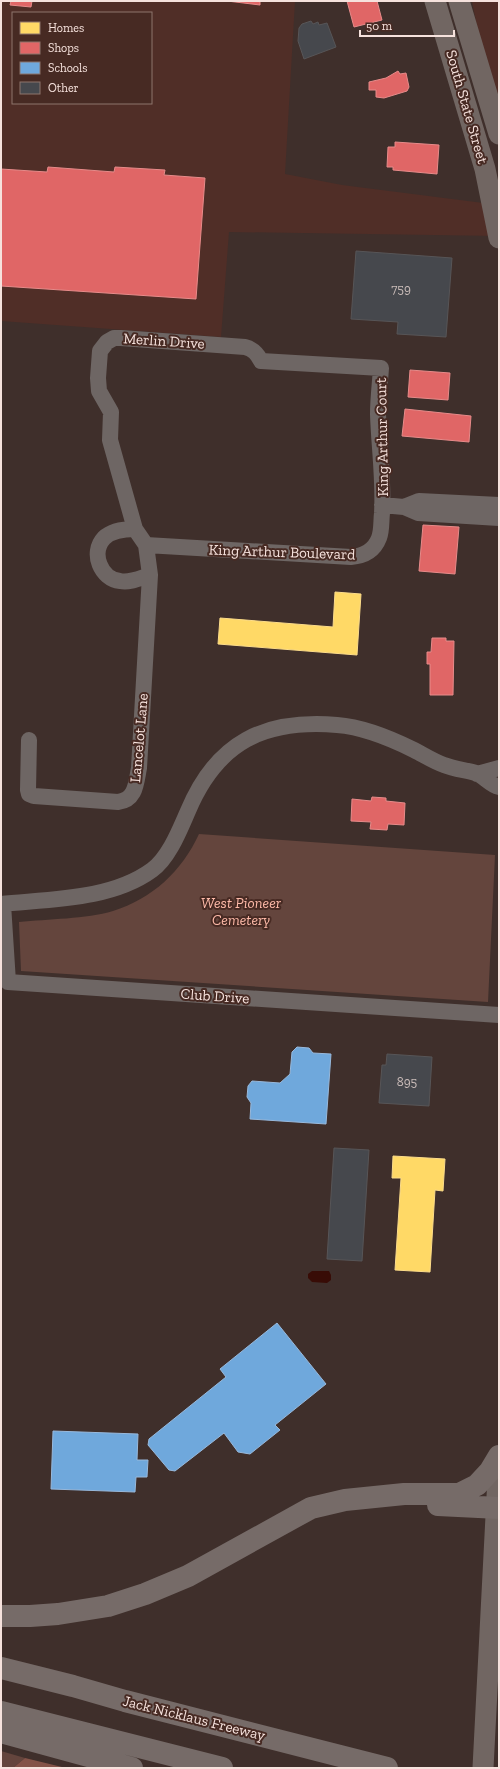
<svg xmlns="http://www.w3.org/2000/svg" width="500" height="1769" viewBox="0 0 500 1769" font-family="'Zilla Slab',serif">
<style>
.built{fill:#502e27;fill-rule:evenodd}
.green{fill:#64453d}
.forest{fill:#845348}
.water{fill:#380c06}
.homes{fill:#ffd966;stroke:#fcdc8a}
.shops{fill:#e06666;stroke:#e78b8a}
.schools{fill:#6fa8dc;stroke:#98b9dc}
.building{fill:#46484d;stroke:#575557}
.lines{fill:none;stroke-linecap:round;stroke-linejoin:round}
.minor{stroke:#6e6664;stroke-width:16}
.major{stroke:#716662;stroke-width:21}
.highway{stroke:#766b68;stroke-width:22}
.labels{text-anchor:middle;stroke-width:4;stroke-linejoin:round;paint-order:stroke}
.number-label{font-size:13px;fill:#cabcb9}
.street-label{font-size:15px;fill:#f6e2dd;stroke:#472a23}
.park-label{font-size:15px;font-style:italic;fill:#febaa9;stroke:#472a23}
</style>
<rect width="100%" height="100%" fill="#3f2f2b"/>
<path class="built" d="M1,1H295L285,174L342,185L499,205V236L229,232L221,337L1,321ZM13,13H151V103H13Z
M472,1H499V102L481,46Z"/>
<path class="green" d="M199,834L495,855L488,1002L21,971L19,922C48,919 86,919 113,911C152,899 182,871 199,834Z
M1,1751L25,1758L13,1768H1Z"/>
<path class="forest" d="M25,1758L62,1767V1768H13Z"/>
<path class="water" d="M312,1271H329L331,1275V1280L327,1283L312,1282L308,1278V1274Z"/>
<path class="homes" d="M335,592L361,594L357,655L218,644L220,618L333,627Z
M393,1156L445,1159L443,1191L435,1190L430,1272L395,1270L401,1178H392Z"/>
<path class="shops" d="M11,1H32L31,7L10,5Z
M227,1H260V5Z
M347,1H377L382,20L354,27Z
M398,71L400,74L406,73L409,87L407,91L384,98L376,97V90H369V82L386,78Z
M395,142L439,145L437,174L393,170V167H387L388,147H395Z
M48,167L114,172L115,167L165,170L164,175L205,178L196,299L1,286V169L47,172Z
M410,370L450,373L448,400L408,397Z
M405,409L471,416L469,442L402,436Z
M423,525L459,527L455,574L419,571Z
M432,638H446V641H454L453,695H430V664H427V652H431Z
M372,797L386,798V801L405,803L404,825L388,824L387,830L370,829L371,822L351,821L352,799L371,801Z"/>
<path class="schools" d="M297,1047L309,1048L313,1053L331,1054L326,1124L250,1119L251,1103L247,1097L248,1086L252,1081L280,1083L290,1074L292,1052Z
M277,1323L326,1384L275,1425L280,1430L250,1454L238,1452L224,1433L175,1471L169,1470L148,1445L149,1439L226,1377L220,1369Z
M53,1431L138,1434L137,1460H148L147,1477H136L135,1492L51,1489Z"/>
<path class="building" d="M311,21L313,24L318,22L319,25L327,23L336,47L304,59L298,41L299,28L302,24Z
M356,251L452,258L446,337L397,334L398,322L351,319Z
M387,1054L432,1057L429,1106L379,1103L382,1065H386Z
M334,1148L369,1150L362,1261L327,1259Z"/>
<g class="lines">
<path class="minor" d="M382,505L404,507L418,513L499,518
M404,507L419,501L499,505
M135,529C125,529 112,530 104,538C90,553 101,579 120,581C130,583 140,578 150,575
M29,740L28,790L29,794L34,796L118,802C136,800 136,783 139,768L150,575L146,545L135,529L110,440L111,412L99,391L98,378L100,351L107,342L114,338H121L245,347C253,349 257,353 261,361L381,368C380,383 378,399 378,414C379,447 384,480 382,513C381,521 382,530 379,538C374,551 364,556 351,557L146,545
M477,774L499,768
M1,904C50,899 111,900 152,870C169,858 180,829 188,811C217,742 264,719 337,725C364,727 390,738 414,750C424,755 433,761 444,765C454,769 465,770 476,773C484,776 490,785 499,787
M3,904L8,982L499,1015"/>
<path class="major" d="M435,1L485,169L499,238
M459,1L499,134
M483,1768L499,1458"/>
<path class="highway" d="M438,1505L499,1508
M1,1616H30L58,1614L108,1606L145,1594L188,1576L311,1508L345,1500L404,1494H459L477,1485L490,1471L499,1456
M1,1668L73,1686L125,1701L387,1768
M1,1712L222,1768
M1,1732L132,1768"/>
</g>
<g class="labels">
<g class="number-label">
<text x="401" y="293">759</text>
<text x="407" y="1086">895</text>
</g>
<g class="street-label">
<text transform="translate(467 107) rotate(74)" y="5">South State Street</text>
<text transform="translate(164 341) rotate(4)" y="5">Merlin Drive</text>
<text transform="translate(382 437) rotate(-91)" y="5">King Arthur Court</text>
<text transform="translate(282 552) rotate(2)" y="5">King Arthur Boulevard</text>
<text transform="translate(139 738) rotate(-85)" y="5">Lancelot Lane</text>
<text transform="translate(215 996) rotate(4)" y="5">Club Drive</text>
<text transform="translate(194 1718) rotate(14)" y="5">Jack Nicklaus Freeway</text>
</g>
<g class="park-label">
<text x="241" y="908">West Pioneer<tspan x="241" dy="17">Cemetery</tspan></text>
</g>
</g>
<rect width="500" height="1769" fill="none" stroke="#f6e2dd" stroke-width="4"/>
<rect x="12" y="12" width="140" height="92" fill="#472a23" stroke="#8d746d"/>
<rect x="20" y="22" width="20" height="12" fill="#ffd966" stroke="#8d746d"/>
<text x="48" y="32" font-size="12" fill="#f6e2dd">Homes</text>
<rect x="20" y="42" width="20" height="12" fill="#e06666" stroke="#8d746d"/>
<text x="48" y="52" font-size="12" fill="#f6e2dd">Shops</text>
<rect x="20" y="62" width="20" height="12" fill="#6fa8dc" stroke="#8d746d"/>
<text x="48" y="72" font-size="12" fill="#f6e2dd">Schools</text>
<rect x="20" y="82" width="20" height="12" fill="#46484d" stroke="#8d746d"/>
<text x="48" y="92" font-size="12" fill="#f6e2dd">Other</text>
<path d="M360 30v6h94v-6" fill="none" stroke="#f6e2dd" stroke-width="2"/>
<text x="366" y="30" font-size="12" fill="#f6e2dd" stroke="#472a23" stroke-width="3" paint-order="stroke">50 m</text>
</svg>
